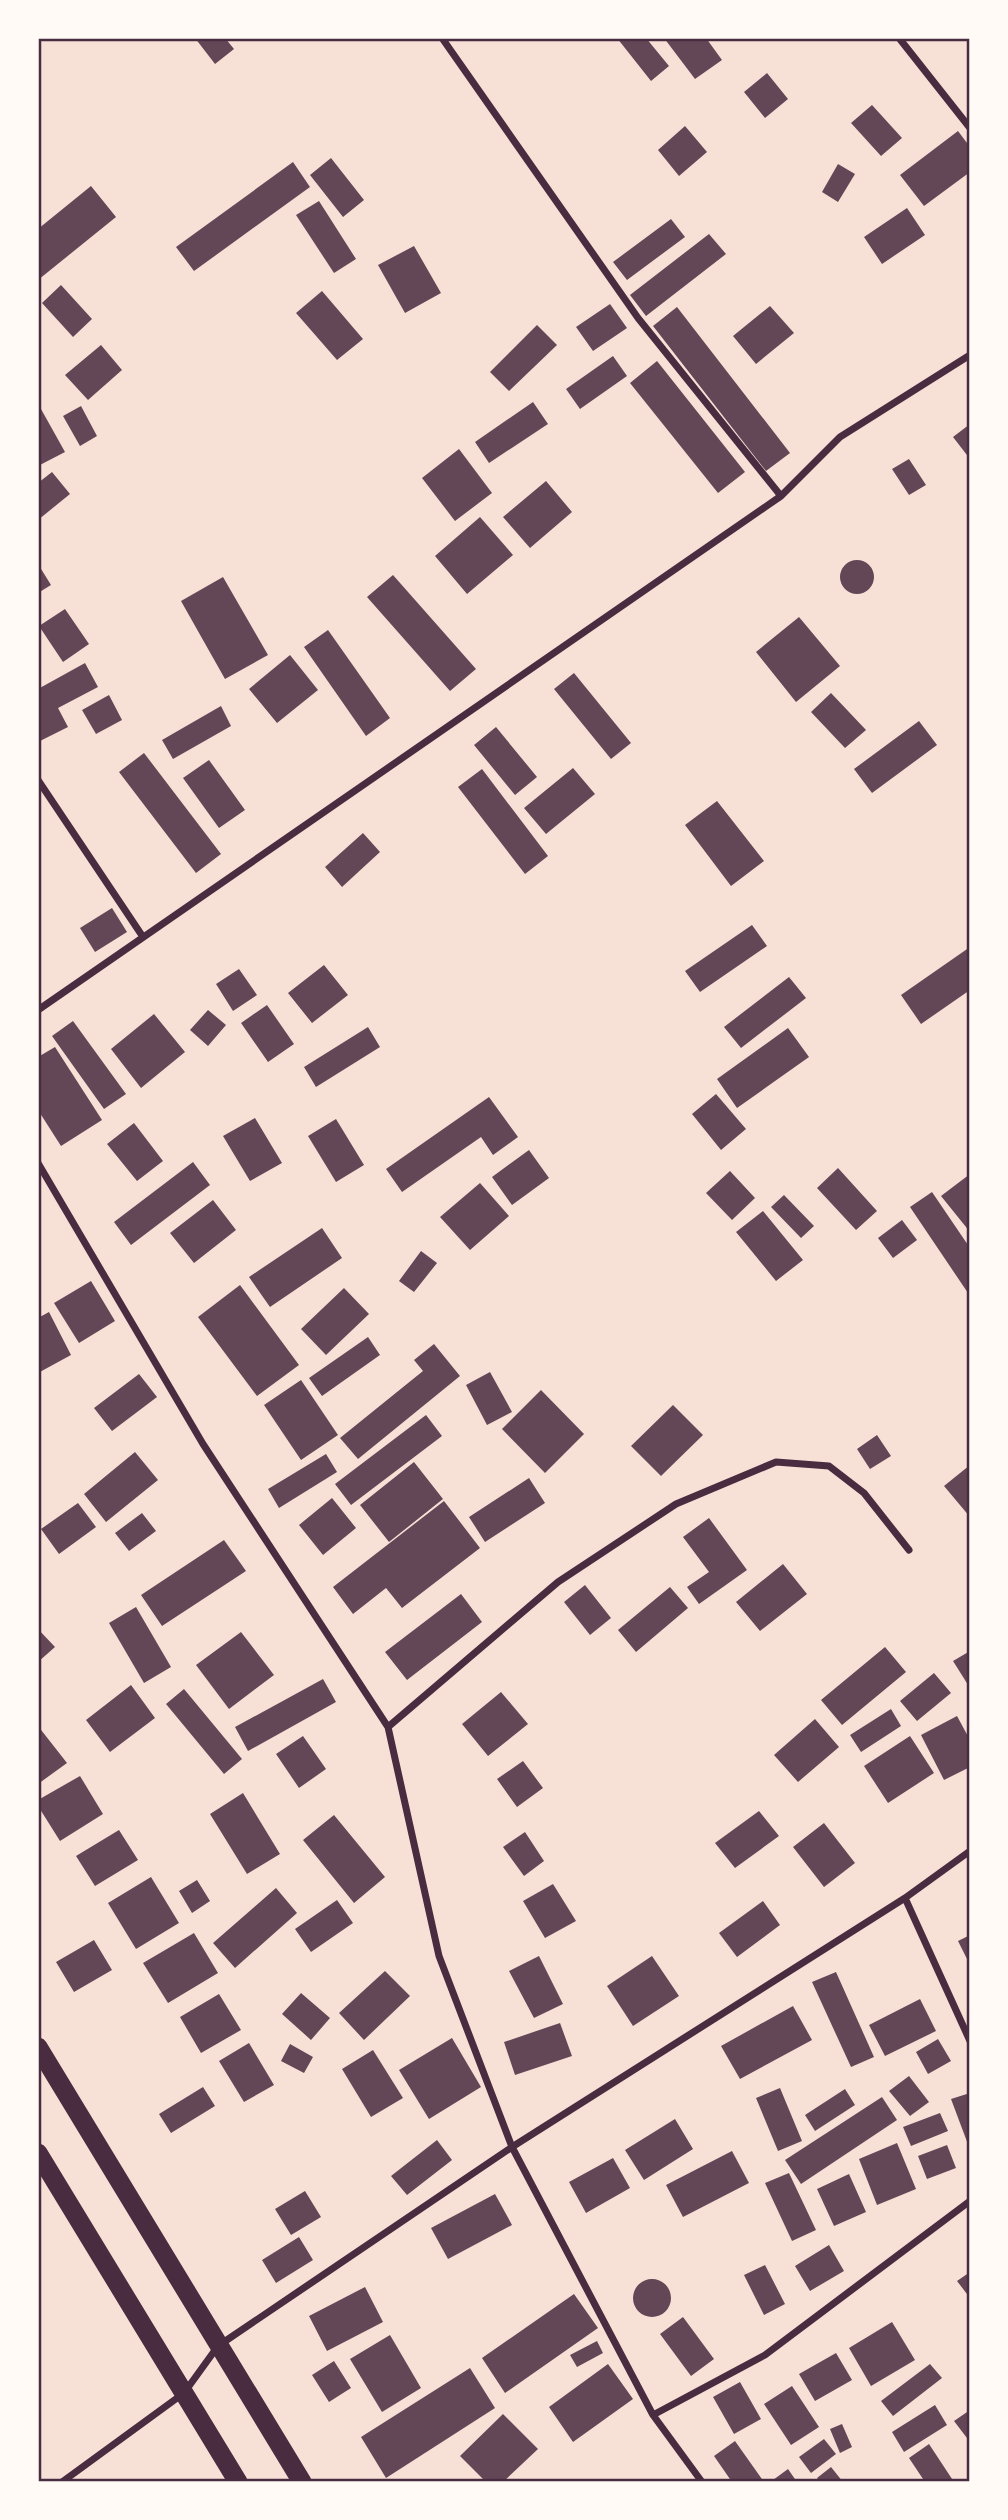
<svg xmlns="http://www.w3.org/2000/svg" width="1008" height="2520" viewBox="0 0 1008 2520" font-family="Lato,sans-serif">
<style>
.building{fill:#644757}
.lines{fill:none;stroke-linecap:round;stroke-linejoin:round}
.minor{stroke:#4a2c40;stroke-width:7}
.trunk{stroke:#4a2c40;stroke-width:19}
.neatline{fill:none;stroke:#4a2c40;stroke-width:2.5}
</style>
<rect width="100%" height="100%" fill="#f7e1d7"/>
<path class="building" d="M195,38H225L234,49L215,64Z
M617,38H646L669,66L651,81Z
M664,38H706L722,60L695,79Z
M767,73L788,99L765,118L744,92Z
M872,105L902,138L881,156L851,123Z
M685,126L707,152L679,176L658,150Z
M958,131L970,147V172L924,206L900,175Z
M331,158L364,200L343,217L310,175Z
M293,162L310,187L194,271L176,247Z
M838,164L855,174L838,202L822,192Z
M91,186L116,217L38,280V229Z
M319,201L356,259L334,273L296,215Z
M907,208L925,235L882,264L864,237Z
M671,219L685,237L627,280L613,262Z
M709,234L726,254L646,316L630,295Z
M414,246L441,293L405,313L378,265Z
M61,285L92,319L73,337L42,303Z
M322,291L363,339L337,360L296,313Z
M610,304L627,328L593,351L576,327Z
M770,306L794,333L756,364L733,336Z
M677,307L790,453L766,471L653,326Z
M537,325L557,345L509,391L490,372Z
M101,345L122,370L88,400L65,375Z
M613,356L627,376L580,409L566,389Z
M657,361L745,472L718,493L630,383Z
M533,402L548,424L489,463L475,442Z
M81,406L97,436L80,446L63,416Z
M41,409L65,452L38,466V411Z
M970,424V459L953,437Z
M459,449L492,493L455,521L422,478Z
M909,459L926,485L909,495L892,469Z
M52,472L70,494L38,520V483Z
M546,481L572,512L530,548L503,517Z
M480,517L513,555L467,594L435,556Z
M840 577a17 17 0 1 1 34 0a17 17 0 1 1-34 0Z
M38,564L51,585L38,593Z
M393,575L476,669L450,691L367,597Z
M223,577L268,655L225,679L181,601Z
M65,609L89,644L63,662L39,626Z
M799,617L840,666L796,702L756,652Z
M328,630L390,718L366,736L304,647Z
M290,655L318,690L277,723L249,689Z
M85,663L98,687L58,708L68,727L38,742V689Z
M574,673L631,743L611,759L554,689Z
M831,693L866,730L845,748L811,712Z
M109,695L122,720L96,734L82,710Z
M221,706L231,726L173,759L162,740Z
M919,721L937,745L872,793L854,769Z
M496,727L537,777L515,795L474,745Z
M144,753L221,854L196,873L119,772Z
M209,760L245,810L219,828L183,778Z
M573,768L595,794L546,834L524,808Z
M482,769L548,856L525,874L458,787Z
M717,801L764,861L731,886L685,825Z
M363,833L380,852L342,887L325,867Z
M112,908L127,932L95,952L80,928Z
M752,925L767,946L700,992L685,971Z
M970,947V990L921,1024L901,995Z
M324,965L348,995L312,1023L288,993Z
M239,969L257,995L233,1011L216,984Z
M789,977L806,998L741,1048L724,1027Z
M267,1005L294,1044L268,1062L241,1023Z
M208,1010L226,1025L208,1046L190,1030Z
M154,1014L185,1052L141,1088L111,1049Z
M73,1021L126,1094L104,1109L52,1036Z
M368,1027L380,1047L316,1087L304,1067Z
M788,1028L809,1057L737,1108L717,1079Z
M55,1047L102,1120L61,1146L38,1110V1057Z
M716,1094L746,1129L721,1150L692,1114Z
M489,1097L518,1137L493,1155L481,1137L402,1192L386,1169Z
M255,1118L282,1163L250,1181L223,1136Z
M336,1119L364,1165L336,1182L308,1136Z
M134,1123L163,1161L137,1181L107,1144Z
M529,1150L549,1178L512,1205L492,1177Z
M193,1162L210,1185L131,1245L114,1222Z
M838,1168L877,1211L856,1230L817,1188Z
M730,1171L755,1198L732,1220L706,1193Z
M970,1174V1232L941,1196Z
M480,1183L509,1216L470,1250L440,1217Z
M932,1192L970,1248V1296L910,1207Z
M784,1195L814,1226L801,1238L771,1207Z
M213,1200L236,1230L194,1263L170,1233Z
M763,1211L803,1260L776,1281L736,1232Z
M902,1220L917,1240L893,1258L878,1238Z
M322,1228L342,1258L270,1307L249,1277Z
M421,1251L437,1263L414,1292L399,1281Z
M91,1281L115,1321L79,1343L54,1303Z
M240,1285L299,1365L257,1396L198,1317Z
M344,1288L369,1314L326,1355L301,1329Z
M49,1312L71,1355L38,1373V1318Z
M368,1337L380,1355L322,1396L309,1378Z
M434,1344L460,1376L358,1459L340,1438L423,1371L414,1360Z
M490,1372L512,1412L487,1425L466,1385Z
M139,1374L157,1397L112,1431L94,1408Z
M301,1380L338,1435L301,1460L264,1405Z
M541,1390L584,1434L545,1473L502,1429Z
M673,1405L703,1435L661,1476L631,1446Z
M426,1415L442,1436L351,1505L335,1484Z
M877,1435L891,1456L870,1469L857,1449Z
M135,1452L158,1480L106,1522L84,1494Z
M326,1454L337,1472L279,1508L268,1489Z
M414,1462L443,1499L389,1542L360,1505Z
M970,1465V1517L944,1486Z
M529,1478L545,1503L485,1542L469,1517Z
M332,1498L356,1528L323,1555L299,1525Z
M444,1501L480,1548L402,1608L386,1588L353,1614L333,1587Z
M78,1503L96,1527L59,1554L41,1529Z
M142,1513L156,1531L129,1551L115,1533Z
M709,1518L747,1570L699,1604L687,1587L709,1572L683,1537Z
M224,1540L246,1571L162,1626L141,1595Z
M783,1564L807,1594L760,1631L736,1602Z
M585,1585L611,1618L590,1635L564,1602Z
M670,1587L688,1608L636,1652L618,1630Z
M461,1594L482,1622L407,1680L385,1652Z
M136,1607L171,1667L144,1683L109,1623Z
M38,1629L55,1647L38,1662Z
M241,1632L274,1675L229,1709L196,1665Z
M885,1647L906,1672L842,1725L821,1700Z
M970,1651V1688L953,1661Z
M934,1673L951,1693L917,1721L900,1701Z
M323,1679L336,1702L248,1751L235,1727Z
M131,1685L155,1718L110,1752L86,1720Z
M184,1689L242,1759L224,1774L166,1704Z
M501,1692L528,1724L488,1756L462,1724Z
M891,1709L901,1726L861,1752L850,1735Z
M957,1716L970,1740V1767L944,1780L921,1735Z
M815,1719L839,1747L798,1782L774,1755Z
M38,1726L67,1763L38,1784Z
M303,1736L326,1769L299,1788L276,1754Z
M910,1736L934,1773L888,1803L864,1766Z
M523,1761L543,1788L517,1807L497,1779Z
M80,1776L103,1814L60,1841L38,1806V1800Z
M243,1793L280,1854L247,1874L210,1814Z
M759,1811L779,1836L735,1868L715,1843Z
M334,1815L385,1877L354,1903L303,1840Z
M824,1823L855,1863L824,1887L793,1847Z
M119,1830L138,1860L95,1886L76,1856Z
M525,1832L544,1861L524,1876L503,1847Z
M151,1877L179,1923L136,1949L108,1903Z
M197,1880L210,1901L192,1913L179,1891Z
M553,1884L576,1921L545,1938L523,1901Z
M276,1888L297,1913L235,1968L213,1943Z
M337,1900L353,1923L311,1952L295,1929Z
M763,1901L780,1925L737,1957L719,1933Z
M194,1933L218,1973L168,2003L143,1963Z
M970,1935V1965L958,1941Z
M94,1940L112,1970L74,1992L56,1962Z
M539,1956L563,2004L534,2018L509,1971Z
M652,1956L679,1996L633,2026L607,1986Z
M385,1971L410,1996L364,2040L339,2013Z
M836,1972L874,2057L851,2067L812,1982Z
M301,1993L330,2018L311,2040L282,2014Z
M219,1994L241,2030L201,2053L180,2017Z
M920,1999L936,2031L885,2056L869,2025Z
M793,2006L812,2040L740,2079L721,2046Z
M560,2023L572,2056L515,2075L504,2042Z
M452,2038L481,2087L429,2119L399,2070Z
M938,2039L951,2061L928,2074L916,2052Z
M249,2043L274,2085L244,2102L219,2061Z
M290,2044L313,2057L304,2073L281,2061Z
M373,2050L403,2098L371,2117L342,2069Z
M909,2076L929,2102L910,2116L889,2091Z
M203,2087L215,2106L171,2133L159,2114Z
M780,2088L802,2141L778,2151L756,2098Z
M845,2089L855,2105L815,2131L805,2115Z
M970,2093V2147H969L951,2099Z
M882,2097L897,2120L801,2184L785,2160Z
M940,2113L948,2131L911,2146L903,2127Z
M675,2119L693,2149L644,2180L625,2150Z
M437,2140L452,2160L407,2195L391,2176Z
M897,2143L916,2189L877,2205L859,2159Z
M947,2145L956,2168L927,2179L918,2156Z
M732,2151L749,2183L683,2217L666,2185Z
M613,2158L630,2188L586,2213L569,2182Z
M789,2173L816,2230L792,2241L765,2183Z
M849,2174L866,2212L834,2226L817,2189Z
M305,2191L321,2217L291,2235L275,2209Z
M495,2194L512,2225L448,2259L431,2228Z
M299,2237L313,2260L276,2283L262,2260Z
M829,2245L844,2271L810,2291L795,2266Z
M765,2265L785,2304L764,2315L744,2275Z
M970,2272V2298L957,2281Z
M633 2298a19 19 0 1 1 38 0a19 19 0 1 1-38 0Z
M365,2287L383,2322L327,2351L309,2316Z
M574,2294L598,2328L505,2393L482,2358Z
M683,2317L714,2359L691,2376L660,2334Z
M892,2322L915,2360L871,2386L849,2348Z
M390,2335L421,2388L382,2412L350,2359Z
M597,2341L603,2353L577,2367L570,2355Z
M836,2353L852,2380L815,2401L799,2374Z
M334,2361L351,2388L329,2402L312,2375Z
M608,2364L633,2399L573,2442L549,2407Z
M930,2364L942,2378L893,2416L881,2401Z
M470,2368L495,2408L386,2478L361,2437Z
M740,2382L761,2419L734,2434L713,2397Z
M792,2386L819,2427L791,2445L764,2404Z
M935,2405L947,2425L904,2452L892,2432Z
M970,2410V2442L954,2421Z
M503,2414L538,2449L503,2482H486L460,2456Z
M842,2424L852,2447L840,2453L830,2429Z
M824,2439L836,2454L811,2473L799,2457Z
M735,2441L764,2482H732L714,2456Z
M929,2444L954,2482H925L909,2458Z
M831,2467L843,2482H820L817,2478Z
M788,2469L797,2482H775L773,2480Z"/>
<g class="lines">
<path class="minor" d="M442,38L638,318L781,496
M899,38L970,128
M38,780L143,937
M38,1010L781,496L840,437L970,355
M38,1163L203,1444L388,1727L439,1956L512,2147L653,2415L702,2482
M388,1727L558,1582L676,1504L776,1462L829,1466L864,1493L909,1550
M905,1898L970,2041
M653,2415L765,2355L970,2201
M62,2482L184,2393L218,2346L512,2147L905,1898L970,1851"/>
<path class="trunk" d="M38,2047L302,2482
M38,2153L238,2482"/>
</g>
<rect width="1008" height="2520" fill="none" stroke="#fffaf5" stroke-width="80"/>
<rect x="40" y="40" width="928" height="2440" class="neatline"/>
</svg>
